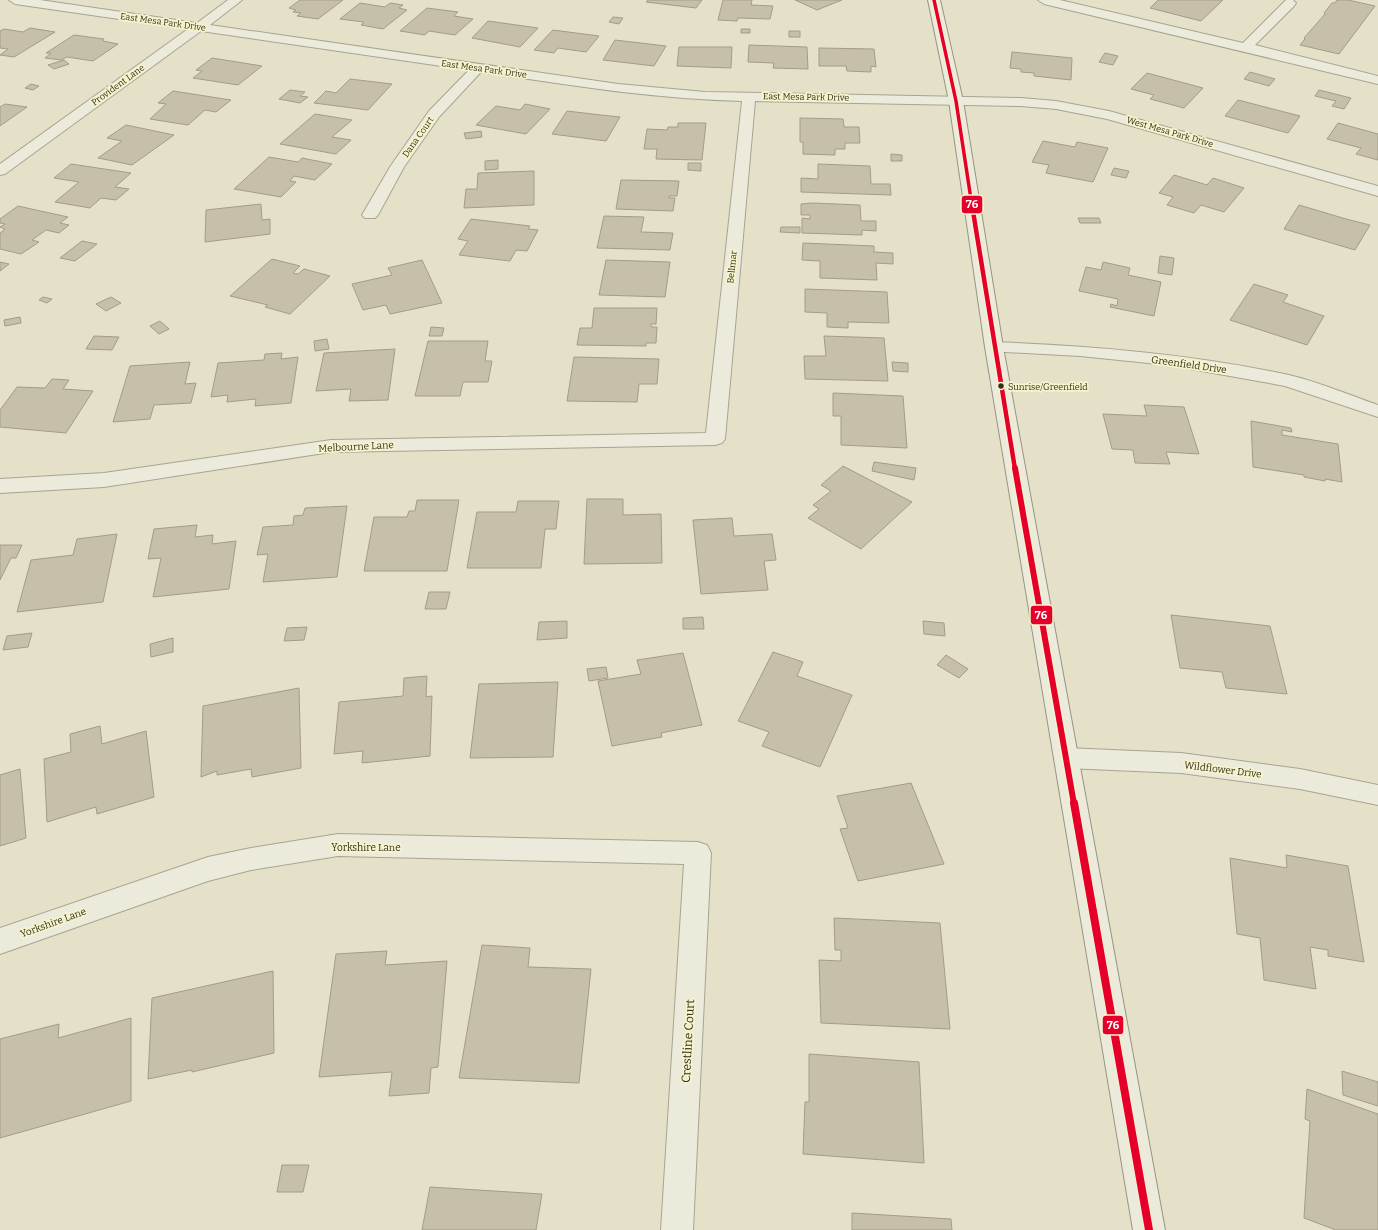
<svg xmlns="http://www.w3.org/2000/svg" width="1378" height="1230" viewBox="0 0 1378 1230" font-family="Bitter,serif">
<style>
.building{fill:#c7c0a9;stroke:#a39c88}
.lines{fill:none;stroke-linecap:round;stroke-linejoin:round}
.lane-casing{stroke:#a8a492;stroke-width:2}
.street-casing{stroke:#a8a492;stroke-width:2}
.secondary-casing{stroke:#989482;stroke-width:2}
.lane{fill:#ebeadb;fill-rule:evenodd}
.street{fill:#ebeadb;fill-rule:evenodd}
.secondary{fill:#ebeadb;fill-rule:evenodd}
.bus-1-far3-casing{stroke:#f6f4cd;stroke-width:5.5}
.bus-1-far2-casing{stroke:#f6f4cd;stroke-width:7}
.bus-1-far1-casing{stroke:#f6f4cd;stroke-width:9}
.bus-1-casing{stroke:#f6f4cd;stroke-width:10}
.bus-1-far3{stroke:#e4002b;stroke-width:3.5}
.bus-1-far2{stroke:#e4002b;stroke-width:4.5}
.bus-1-far1{stroke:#e4002b;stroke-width:6}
.bus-1{stroke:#e4002b;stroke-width:8}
.bus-dot{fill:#362e1b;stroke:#f6f4cd;stroke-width:1.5}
.labels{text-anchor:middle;stroke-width:3.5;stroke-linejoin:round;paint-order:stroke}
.far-street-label{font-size:9px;fill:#362e1b;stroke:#f6f4cd}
.bus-label{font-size:9px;fill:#362e1b;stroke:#f6f4cd;text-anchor:start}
.street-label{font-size:10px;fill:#362e1b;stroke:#f6f4cd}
.near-street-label{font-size:12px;fill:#362e1b;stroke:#f6f4cd}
.line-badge{stroke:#f6f4cd;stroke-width:1.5}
.badge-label{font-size:11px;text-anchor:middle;font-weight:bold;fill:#fff}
</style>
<rect width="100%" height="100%" fill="#e4e1c8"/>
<path class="building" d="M300,0H343L318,19L297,16L301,13L293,12L296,10L289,8Z
M648,0H702L696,8L646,2Z
M723,0H752L751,5L773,6L770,19L738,18L737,21L718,20Z
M795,0H842L817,10Z
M1158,0H1223L1201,21L1150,8Z
M1337,0H1348L1375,6L1339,54L1300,45L1305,39L1304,38L1325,14L1324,13L1332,3H1335Z
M360,3L385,7L390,3L403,5L399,8L407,10L383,29L361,25L364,22L340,19Z
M427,8L458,12L454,16L473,19L455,35L429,31L425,35L400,31Z
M613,17L623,18L619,24L609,22Z
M488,21L538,28L520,47L472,38Z
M30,28L55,32L14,57L0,55L8,49L0,48V31L4,29L23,32Z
M741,29H750V33H741Z
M553,30L599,36L586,52L558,48L554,53L534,50Z
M789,31H800V37H789Z
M74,35L104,39L103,41L118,44L93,61L67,57L61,60L45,58L51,53H46Z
M615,40L666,46L654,66L603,60Z
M749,45L807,47L808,69L773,68L774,63L748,62Z
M679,47H732L731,68L677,66Z
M819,48L874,49L876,67L871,66V72L847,71L846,66H819Z
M1012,52L1072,58L1071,80L1034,76V73L1021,72V69L1010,68Z
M1105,53L1118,56L1113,65L1099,62Z
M212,58L262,66L238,85L193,78L202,71L196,70Z
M64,60L69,64L54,69L48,65Z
M1250,72L1275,79L1269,86L1244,79Z
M1147,73L1203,88L1184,108L1150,99L1154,95L1131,89Z
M350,79L392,84L368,110L314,103L326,91L336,93Z
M31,84L39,86L33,90L25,88Z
M290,90L305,92L300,96L308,97L300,103L279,99Z
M1319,90L1351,98L1344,109L1332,106L1336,101L1315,96Z
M173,91L231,100L216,112L205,110L188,125L150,119L166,104L158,103Z
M1238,100L1300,116L1288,133L1225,116Z
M5,104L27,107L0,126V107Z
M525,104L550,109L526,134L476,125L496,106L520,110Z
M567,111L601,115L620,117L606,141L552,134Z
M315,114L352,120L332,137L351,140L336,154L280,144Z
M800,118L843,119L844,127H859L860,143H845V149H835V155L803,154V142H800Z
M678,123H706L702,160L656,159L657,149H644L647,129L667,130L668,127H678Z
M1338,123L1378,134V160L1356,154L1361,148L1327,139Z
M126,125L174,135L132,165L98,158L122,141L107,138Z
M481,131L482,137L466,139L464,133Z
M1043,141L1075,147L1077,142L1108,148L1093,182L1046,173L1049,165L1032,162Z
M891,154L902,155V161H891Z
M269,157L298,162L302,158L332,164L315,180L294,176L290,181L296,182L281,197L234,189Z
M498,160V169L485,170V161Z
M688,163H701V171L688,170Z
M71,164L131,173L115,187L129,189L116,200L101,198L90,208L55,202L79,182L54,178Z
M818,164L870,166L871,184H890L891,195L801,192V178L818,179Z
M1114,168L1129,171L1126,178L1111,175Z
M534,171V205L464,208L466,189H477L478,173Z
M1174,175L1207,185L1213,178L1244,188L1224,212L1201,205L1194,213L1167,205L1173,197L1159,193Z
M621,180L679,181L677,196H669V198H675L673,211L616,209Z
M812,203L860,205L861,221H876V231L862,230V235L802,233V218L810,219V215H801V204Z
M261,204L262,220L270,219V234L205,242L206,210Z
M1299,205L1346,219L1370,225L1355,250L1284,229Z
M18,206L68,217L60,223L69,225L59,233L46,230L32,240L39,242L21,254L0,249V233L5,229L0,227L5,224L0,223V219Z
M604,216L644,217L641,232L673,233L670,250L597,248Z
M1078,218H1099L1101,223H1080Z
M471,219L530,226L528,229L538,230L527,251L516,250L510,261L459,255L468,241L458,239Z
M781,227H800V233L780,232Z
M82,241L97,244L75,261L60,258Z
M803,243L874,246V252L893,253V264L876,263L877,280L820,278V261L802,260Z
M1160,256L1174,258L1172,275L1158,273Z
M272,259L300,266L293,273L298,274L304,269L330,276L290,314L265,307L268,305L230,296Z
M422,260L442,303L390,314L386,305L363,310L352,284L392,275L388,268Z
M606,260L670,262L665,297L599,295Z
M0,262L9,264L0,271Z
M1103,262L1130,268L1128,275L1161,282L1154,316L1110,307L1111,304L1117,306L1118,299L1079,291L1086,267L1101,270Z
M1254,284L1288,295L1283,302L1324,316L1307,345L1230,320Z
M805,289L887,292L889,323L848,322V328L827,327V313L805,312Z
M43,297L52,299L47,303L39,300Z
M111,297L121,303L106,311L96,304Z
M594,308H657L656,324H651V327H657L656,343H646V346L577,345L580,328H592Z
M20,317L21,323L5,326L4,320Z
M160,321L169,329L159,334L150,326Z
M431,327L444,328L442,336H429Z
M94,336L119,337L112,350L86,349Z
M824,336L884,338L888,381L805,379L804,356H826Z
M327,339L329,349L315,351L314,341Z
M428,341H488L485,361H492L488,382H463L460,396H415Z
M395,349L388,400L349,401L351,389L316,391L324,353Z
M282,353L281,359L298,357L291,403L255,406L256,399L227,402L228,395L211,397L218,363L264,360L265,354Z
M574,357L659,359L657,384H639L637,402L567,401Z
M190,362L185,384L196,383L191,403L154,405L150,419L113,422L130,366Z
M892,362L908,363V372L893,371Z
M52,379L69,380L63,389L93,391L66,433L0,427V410L17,387L45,388Z
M833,393L903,396L907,448L841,445V416H833Z
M1144,405L1184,407L1199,454L1166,452L1170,464L1135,463L1133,450L1112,449L1103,414L1147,416Z
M1251,421L1291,428L1292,432L1282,430V435L1338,444L1342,482L1325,479V481L1304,477V475L1253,467Z
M874,462L916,468L914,480L872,471Z
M843,466L912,502L861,549L808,518L819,509L813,505L831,491L821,485Z
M587,499H623V515L661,514L662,563L584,564Z
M417,500H459L447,571H364L374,517H407L409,511H415Z
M518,501H559L556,529H545L541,568H467L477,512H516Z
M347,506L337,577L263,582L268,554L257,555L263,527L293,525L294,516L303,515L305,508Z
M732,518L734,536L772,534L776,560L764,561L768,590L701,594L693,520Z
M197,525L195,537L213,535L212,544L236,541L229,589L153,597L161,558L148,559L154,529Z
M117,534L103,602L17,612L31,560L73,555L77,539Z
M0,545H22L16,558H11L0,580Z
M429,592H450L446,609H425Z
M1171,615L1270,626L1287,694L1226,688L1222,672L1180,668Z
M703,617L704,629H683V618Z
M567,621V638L537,640L539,622Z
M923,621L944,623L945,636L924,634Z
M307,627L304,640L284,641L287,628Z
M32,633L28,647L3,650L7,636Z
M173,638V652L151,657L150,644Z
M773,652L803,662L797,676L852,695L820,767L762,746L769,732L738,721Z
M683,653L702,725L661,733L662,737L612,746L598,681L641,674L637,660Z
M946,655L968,669L959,678L937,665Z
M606,667L608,678L589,681L587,669Z
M427,676L426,697L432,696L430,756L362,763L363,751L334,754L339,702L403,696L404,678Z
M558,682L553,757L470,758L479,684Z
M299,688L301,768L252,777L251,769L217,775V771L201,777L203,706Z
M100,726L102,744L146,731L154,797L97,814L96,807L47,822L44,759L71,752L70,734Z
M20,769L26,838L0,846V775Z
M911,783L944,864L858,881L840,829L848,828L837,796Z
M1286,855L1348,866L1364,962L1328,956V950L1310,947L1316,989L1264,980L1260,938L1237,934L1230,858L1287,868Z
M834,918L940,923L950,1029L821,1023L819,960L841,961V950H835Z
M482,945L530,948L528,967L591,969L579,1083L459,1078Z
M387,951L385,965L447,961L438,1067L431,1068L429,1093L389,1096L392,1072L319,1077L336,954Z
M273,971L274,1053L192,1072V1070L148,1079L152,998Z
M131,1018V1101L0,1138V1039L59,1024L58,1038Z
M809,1054L919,1062L924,1163L803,1154L805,1102H809Z
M1342,1071L1378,1082V1106L1343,1095Z
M1307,1089L1378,1114V1230H1336L1304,1218L1310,1121L1305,1119Z
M282,1165H309L303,1192H277Z
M430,1187L542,1194L536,1230H422Z
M852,1213L951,1219L952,1230H852Z"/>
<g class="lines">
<defs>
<path id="lane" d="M1038,0H1060L1243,43L1286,0H1293L1296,3L1294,6L1255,45L1378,76V84L1044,4Z"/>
<path id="street" d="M9,0H40L197,23L228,0H242L210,25L618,84L705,92L1021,98L1056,101L1109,111L1378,186V196L1107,119L1056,109L1021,106L755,101L725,439L722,443L715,445L331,452L104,487L0,493V479L104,473L331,440L706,433L742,101C654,99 568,85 481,72L439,117L404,167L378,215L375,218H365L362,215L390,167L429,111L469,70L201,31L5,174L0,175V164L188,29L15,4Z
M994,342C1093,346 1192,354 1289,375C1319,382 1349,395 1378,405V417L1285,386L1258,381L1168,365L1080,356L988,351L985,347L988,343Z
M1066,748L1181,753L1300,769L1378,785V805L1300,789L1181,773L1066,768L1057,765L1054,758L1057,751Z
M338,834L698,842L707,845L711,853L693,1230H661L684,864L338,856L251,870L208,881L0,954V928L208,857L251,848Z"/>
<path id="secondary" d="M928,0H940L963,101L1003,347L1165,1230H1133L985,347L949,101Z"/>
</defs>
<use href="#lane" class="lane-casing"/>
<use href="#street" class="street-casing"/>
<use href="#secondary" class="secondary-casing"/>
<use href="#lane" class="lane"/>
<use href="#street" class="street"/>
<use href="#secondary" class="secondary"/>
<defs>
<path id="bus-1-far3" d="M934,0L956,101L972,206"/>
<path id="bus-1-far2" d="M972,205L1015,469"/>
<path id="bus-1-far1" d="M1015,468L1074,804"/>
<path id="bus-1" d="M1074,803L1149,1230"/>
</defs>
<use href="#bus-1-far3" class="bus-1-far3-casing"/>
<use href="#bus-1-far2" class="bus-1-far2-casing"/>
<use href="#bus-1-far1" class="bus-1-far1-casing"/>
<use href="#bus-1" class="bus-1-casing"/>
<use href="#bus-1-far3" class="bus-1-far3"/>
<use href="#bus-1-far2" class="bus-1-far2"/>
<use href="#bus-1-far1" class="bus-1-far1"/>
<use href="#bus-1" class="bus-1"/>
</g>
<circle class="bus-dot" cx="1001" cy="386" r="3.5"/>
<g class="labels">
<g class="far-street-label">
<text transform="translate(163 22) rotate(8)" y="3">East Mesa Park Drive</text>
<text transform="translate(484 69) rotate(8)" y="3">East Mesa Park Drive</text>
<text transform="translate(118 85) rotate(-36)" y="3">Provident Lane</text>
<text transform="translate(806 97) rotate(1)" y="3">East Mesa Park Drive</text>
<text transform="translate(1170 132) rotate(16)" y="3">West Mesa Park Drive</text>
<text transform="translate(418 137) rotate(-55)" y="3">Dana Court</text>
<text transform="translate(732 267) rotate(-84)" y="3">Bellmar</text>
</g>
<g class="bus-label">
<text x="1008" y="390">Sunrise/Greenfield</text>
</g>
<g class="street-label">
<text transform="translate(1189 364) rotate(8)" y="4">Greenfield Drive</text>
<text transform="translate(356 446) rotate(-3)" y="4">Melbourne Lane</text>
<text transform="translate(1223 769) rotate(7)" y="4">Wildflower Drive</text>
<text x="366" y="851">Yorkshire Lane</text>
<text transform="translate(53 922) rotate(-20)" y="4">Yorkshire Lane</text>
</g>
<g class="near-street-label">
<text transform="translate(688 1041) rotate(-87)" y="4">Crestline Court</text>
</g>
</g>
<g class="line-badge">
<rect x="961" y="195" width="22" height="19" rx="4" fill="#e4002b"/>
<rect x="1030" y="605" width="23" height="20" rx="4" fill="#e4002b"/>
<rect x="1102" y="1015" width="22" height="20" rx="4" fill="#e4002b"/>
</g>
<g class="badge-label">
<text x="972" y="208">76</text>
<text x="1041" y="619">76</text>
<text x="1113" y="1029">76</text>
</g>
</svg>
